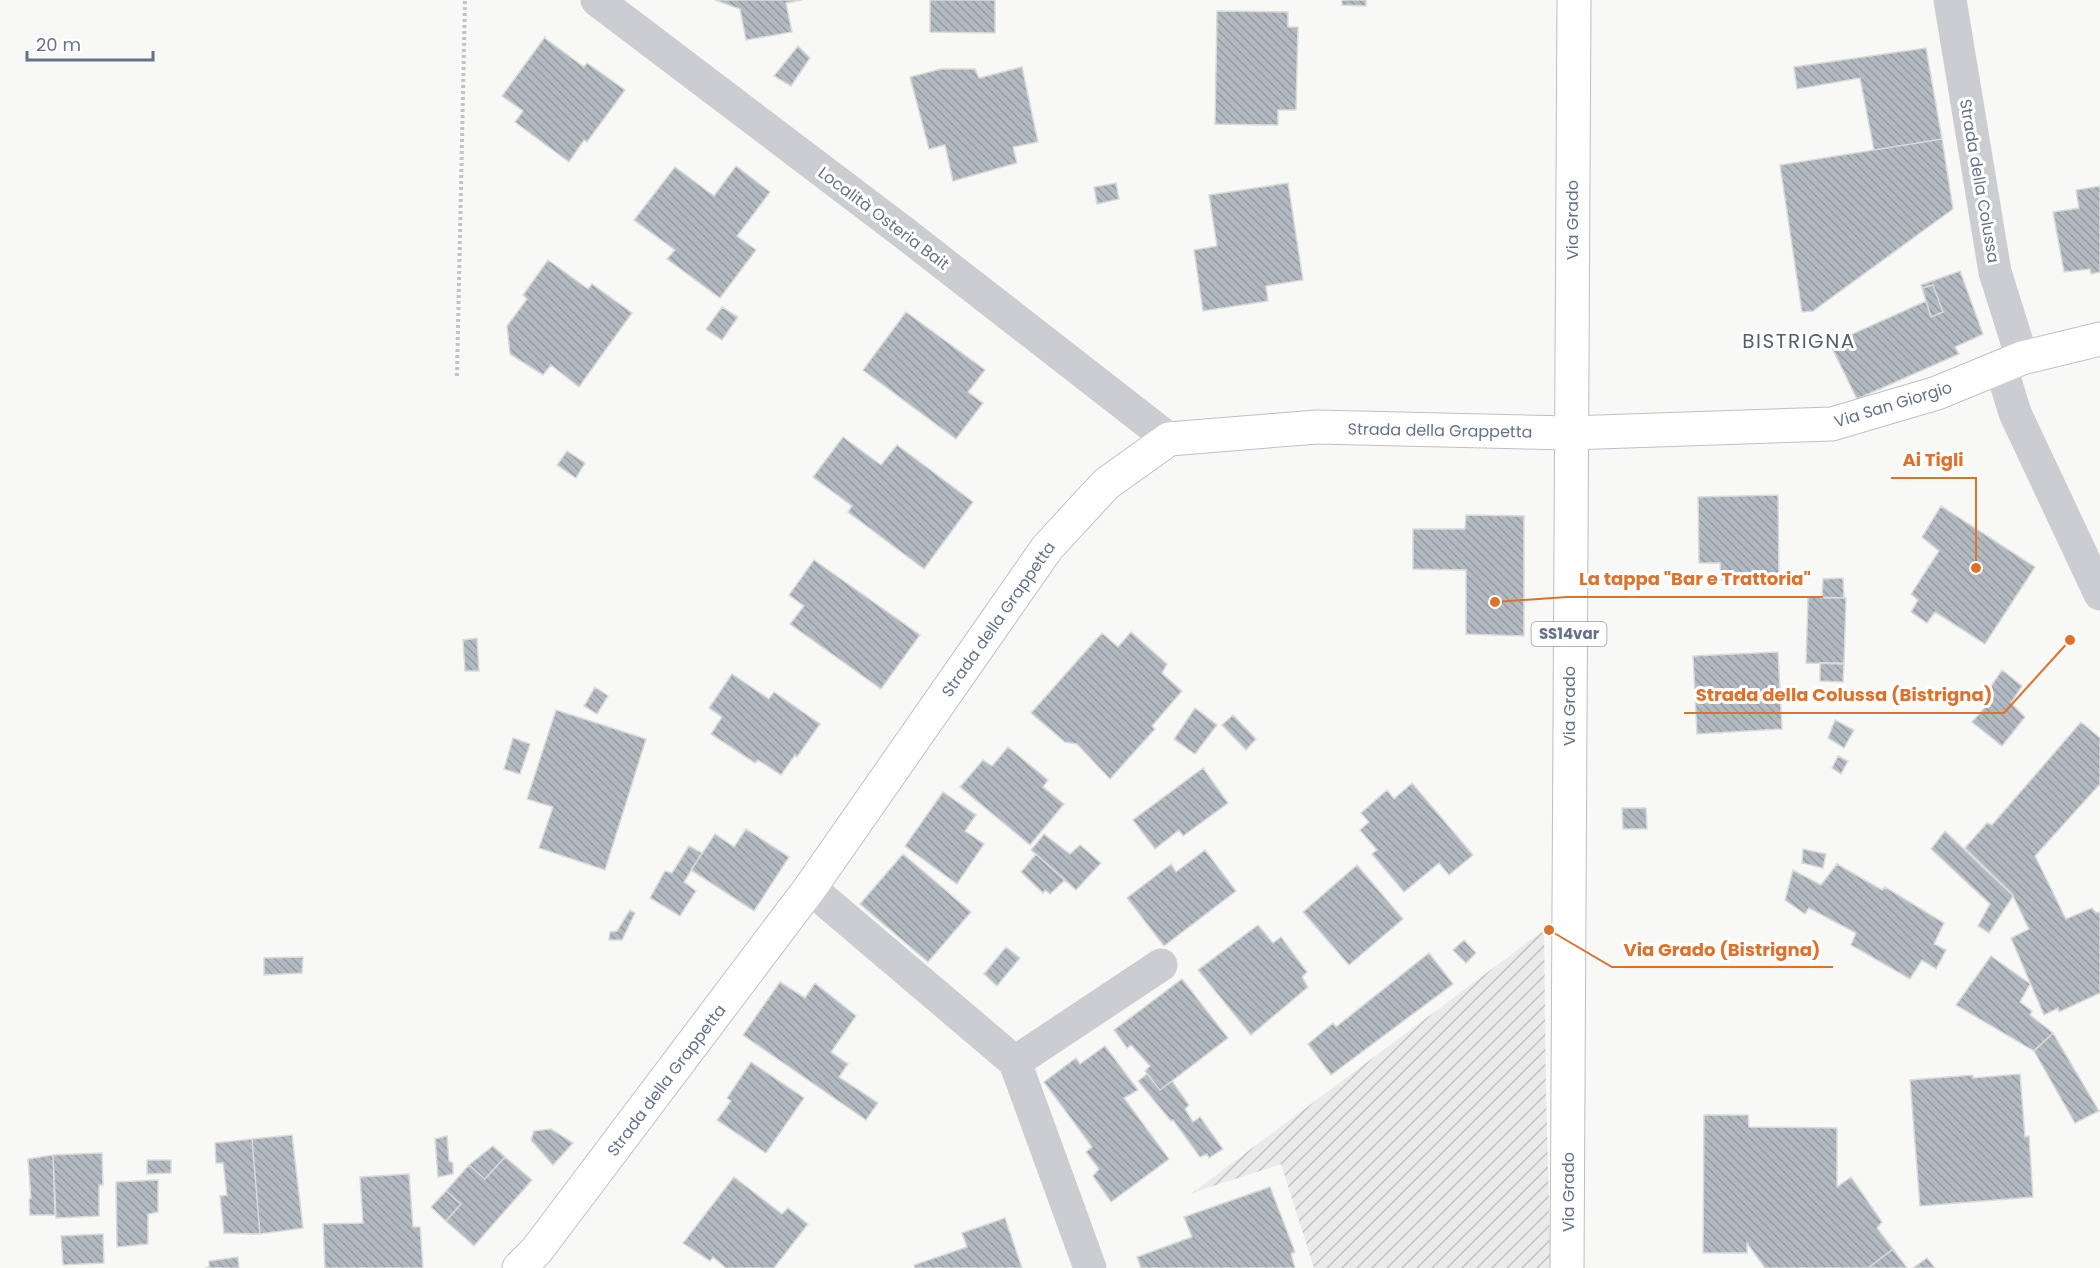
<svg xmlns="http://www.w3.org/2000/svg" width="2100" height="1268" font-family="Poppins,sans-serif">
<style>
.industrial{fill:url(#industrial-furrows)}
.building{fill:url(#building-back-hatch);stroke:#dadbd8;stroke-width:1.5}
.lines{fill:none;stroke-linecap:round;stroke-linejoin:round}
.secondary-casing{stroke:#bcc0c6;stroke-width:35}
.primary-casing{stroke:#bbbec3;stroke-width:35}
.path{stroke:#c1c3c6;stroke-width:4;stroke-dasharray:3 3;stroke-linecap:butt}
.street{stroke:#cbcdd1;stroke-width:33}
.secondary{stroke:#fff;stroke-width:33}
.primary{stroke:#fff;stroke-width:33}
.labels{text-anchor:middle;stroke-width:6;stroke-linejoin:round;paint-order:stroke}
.shield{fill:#fff;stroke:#939dad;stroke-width:1.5}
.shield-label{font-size:15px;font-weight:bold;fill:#65738a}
.street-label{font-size:16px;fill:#65738a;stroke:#fff}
.quarter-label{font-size:20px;letter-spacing:1.5px;fill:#535e6e;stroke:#fff}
.leader{fill:none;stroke:#df712b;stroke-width:2}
.callout-dot{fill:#df712b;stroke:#fff;stroke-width:2}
.callout-label{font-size:18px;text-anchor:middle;font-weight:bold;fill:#df712b;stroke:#fff;stroke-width:6;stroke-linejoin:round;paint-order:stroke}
</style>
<defs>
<pattern id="industrial-furrows" width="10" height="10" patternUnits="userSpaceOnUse" patternTransform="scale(1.5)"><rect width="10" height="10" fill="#e9eae9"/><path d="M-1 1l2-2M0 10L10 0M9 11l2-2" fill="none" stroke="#c0c2c3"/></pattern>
<pattern id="building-back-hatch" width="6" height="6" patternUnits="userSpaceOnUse" patternTransform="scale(1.5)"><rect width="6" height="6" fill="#b3b9c1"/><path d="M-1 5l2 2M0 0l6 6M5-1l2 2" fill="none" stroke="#959ba3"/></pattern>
</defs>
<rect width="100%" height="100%" fill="#f8f9f6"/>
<!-- industrial -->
<path class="industrial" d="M1544,930L1546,1097L1551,1268H1314L1281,1164L1192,1193Z"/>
<!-- building -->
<path class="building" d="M715,0H802L786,3L792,32L746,40L740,9Z
M930,0H995V33L930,32Z
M1342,0H1366V6L1342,5Z
M1217,11L1288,12V27H1298L1296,110H1278V125L1215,124Z
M545,37L546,39L584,67L587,63L625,90L587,142L584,140L569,162L515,122L523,111L502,96Z
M798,46L810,58L791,86L774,76Z
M1926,48L1942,139L1874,150L1860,78L1797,89L1794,67Z
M1022,67L1038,142L1013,147L1017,163L953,181L945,145L929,149L910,77L941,69H975L979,78Z
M1942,139L1953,209L1813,311L1802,312L1780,165Z
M736,166L770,192L737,236L756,250L720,298L667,259L675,250L634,220L675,167L714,196Z
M1116,183L1119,199L1097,204L1094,187Z
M1288,183L1303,280L1266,286L1268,301L1203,311L1194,250L1217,246L1209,195Z
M2100,186V272L2091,274L2090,269L2064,272L2053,212L2079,208L2076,190Z
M548,260L588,289L592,284L632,313L579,387L551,365L543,375L510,354L507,326L527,299L523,295Z
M1960,271L1983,334L1955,347L1959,354L1857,399L1830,344L1926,301L1931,317L1943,312L1933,285L1922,288L1921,285Z
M1933,285L1943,312L1931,317L1922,288Z
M722,307L738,317L722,340L706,329Z
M906,312L985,370L968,392L983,403L956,439L863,370Z
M843,437L881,465L897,445L973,502L924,569L848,512L852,506L813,477Z
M567,451L585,463L576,478L557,465Z
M1778,495L1779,579L1721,580L1720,563H1699L1698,497Z
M1941,506L2035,567L1985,644L1935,612L1927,623L1911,612L1918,600L1911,594L1939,551L1922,537Z
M1466,515L1524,516V636L1466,634V570L1413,569V529H1465Z
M814,560L920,635L881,689L790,624L804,606L789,595Z
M1843,578L1844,598H1822L1823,579Z
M1808,597L1846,598L1844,664L1806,663Z
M1131,632L1167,664L1162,673L1182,691L1152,726L1155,729L1110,779L1077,744L1065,742L1031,713L1102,633L1118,647Z
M477,638L479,671H465L463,640Z
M1778,652L1782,729L1697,734L1693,656Z
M1820,663H1844L1843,682L1820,681Z
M2002,670L2022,686L2011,703L2025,717L2002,746L1972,722L1986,706L1981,701Z
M732,674L769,699L774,692L820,724L797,757L795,755L781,775L758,760L755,763L711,734L722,717L709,708Z
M595,687L608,696L597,714L584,706Z
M1195,708L1217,725L1195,754L1174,739Z
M556,710L646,739L605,870L539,848L553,807L527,799Z
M1233,715L1256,739L1246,750L1222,725Z
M1835,720L1854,730L1844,748L1828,738Z
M2081,722L2100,738V784L2035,856L2066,919L2092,908L2096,913L2100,912V993L2059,1012L2058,1008L2044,1015L2011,938L2029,929L2012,894L1965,848L1987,823L1992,825Z
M513,738L530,744L520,774L504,769Z
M1008,747L1048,780L1043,787L1064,804L1030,845L960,787L983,760L992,766Z
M1838,756L1848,761L1841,774L1832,768Z
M1203,768L1228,803L1183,836L1179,830L1155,849L1133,820Z
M1412,783L1473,855L1449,875L1439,863L1404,892L1372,854L1377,850L1360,830L1369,822L1361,813L1387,790L1394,799Z
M943,792L976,815L965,831L984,844L957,884L905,846Z
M1622,808H1646L1647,829H1623Z
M746,829L789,857L754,911L691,870L715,834L734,847Z
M1945,831L2013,896L1989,933L1978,926L1990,904L1931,849Z
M1044,834L1070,854L1080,845L1101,863L1076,890L1031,850Z
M689,846L702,853L684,882L696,891L680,916L650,898L665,871L672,873Z
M1803,849L1826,854L1823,868L1802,863Z
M1205,850L1236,891L1164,946L1127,898L1171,864L1176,872Z
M903,854L971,912L928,962L860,904Z
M1036,854L1065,880L1050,894L1045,890L1043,893L1021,872Z
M1837,864L1882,890L1885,887L1944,923L1934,944L1946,950L1936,969L1922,960L1910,979L1851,945L1856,933L1809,908L1805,914L1785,900L1793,870L1821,885Z
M1357,865L1403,919L1349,965L1303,912Z
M630,910L635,913L622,940H609L610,932L617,931Z
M1258,925L1273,943L1281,937L1307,972L1302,977L1308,987L1251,1035L1198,970Z
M1464,940L1476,953L1466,963L1453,950Z
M1006,947L1020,958L997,986L984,974Z
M1429,953L1453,984L1331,1075L1308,1044L1333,1023L1336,1027Z
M1991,956L2030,984L2020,1002L2032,1011L2030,1015L2053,1033L2034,1051L1956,1005Z
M303,957L302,973L264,975V958Z
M1182,979L1228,1038L1160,1090L1145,1071L1150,1066L1131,1045L1127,1048L1114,1030Z
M780,982L805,998L815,983L856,1016L831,1052L848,1064L839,1077L878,1103L866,1120L743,1035Z
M2053,1033L2099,1111L2075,1123L2034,1051Z
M1105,1046L1138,1090L1124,1098L1169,1159L1111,1202L1093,1176L1099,1169L1086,1152L1092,1147L1044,1082L1076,1058L1080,1064Z
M751,1062L804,1098L766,1153L717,1120L731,1101L727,1098Z
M1147,1074L1160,1090L1172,1081L1189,1105L1185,1109L1193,1122L1200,1117L1223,1149L1209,1158L1207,1154L1200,1157L1173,1120L1171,1121L1138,1081Z
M2020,1074L2025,1137L2029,1136L2033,1197L1920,1206L1910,1080L1973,1075V1078Z
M1704,1115H1748L1749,1127L1837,1128V1187L1851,1177L1882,1222L1877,1228L1893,1249L1868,1268H1765L1747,1243V1253H1703Z
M551,1129L573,1143L553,1165L531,1140L534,1131Z
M292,1135L303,1228L260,1234L252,1139Z
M447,1136L449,1161L453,1163V1174L438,1177L435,1139Z
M252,1139L260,1234L224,1233L220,1196L227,1195L223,1163H216L215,1143Z
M493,1146L505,1157L485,1179L469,1165Z
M102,1153L103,1185H99V1216L56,1218L53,1155Z
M53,1155L55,1215H30L29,1200L31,1198L28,1159Z
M505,1157L532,1180L474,1246L446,1221L461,1204L446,1191L469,1165L485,1179Z
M147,1160H171V1173L147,1174Z
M409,1174L413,1227H420L423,1268H325L323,1224L363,1223L360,1177Z
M734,1177L782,1214L788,1208L808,1224L774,1268H726L713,1257L710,1261L683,1243Z
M158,1180V1212L148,1214V1244L117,1247L116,1182Z
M1270,1187L1295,1252L1291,1254L1295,1268H1141L1137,1257L1192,1237L1184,1217Z
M446,1191L461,1204L446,1221L431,1207Z
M1005,1218L1022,1268H915L914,1265L967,1247L962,1233Z
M103,1234L104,1263L63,1265L61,1236Z
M1893,1249L1907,1268H1868Z
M238,1257L239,1268H205L209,1267V1261Z
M1927,1258L1935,1268H1913Z"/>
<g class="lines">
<defs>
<path id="secondary" d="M519,1268L537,1250L810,888L1047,548L1106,484L1169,439L1317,427L1570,433L1832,424L1937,393L2022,358L2100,339"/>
<path id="primary" d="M1567,1268L1574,0"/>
</defs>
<!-- secondary casing -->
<use href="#secondary" class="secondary-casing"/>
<!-- primary casing -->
<use href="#primary" class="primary-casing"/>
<!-- path -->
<path class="path" d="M457,376L465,0"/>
<!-- street -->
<path class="street" d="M597,0L903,232L1169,439
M1950,0L1995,272L2022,358
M2001,367L2015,413L2100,594
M810,888L1015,1062L1090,1268
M1015,1062L1161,965"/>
<!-- secondary -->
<use href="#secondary" class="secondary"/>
<!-- primary -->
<use href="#primary" class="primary"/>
</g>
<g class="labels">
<!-- shield labels -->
<rect class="shield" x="1531.5" y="622" width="75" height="24" rx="4.5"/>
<g class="shield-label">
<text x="1569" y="639">SS14var</text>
</g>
<!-- street labels -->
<g class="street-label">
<text transform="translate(1980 181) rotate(80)" y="6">Strada della Colussa</text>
<text transform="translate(884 218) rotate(37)" y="6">Località Osteria Bait</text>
<text transform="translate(1572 220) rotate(-90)" y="6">Via Grado</text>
<text transform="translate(1893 404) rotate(-17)" y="6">Via San Giorgio</text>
<text transform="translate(1440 430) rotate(1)" y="6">Strada della Grappetta</text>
<text transform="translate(998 619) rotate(-55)" y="6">Strada della Grappetta</text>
<text transform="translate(1569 706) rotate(-90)" y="6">Via Grado</text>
<text transform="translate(666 1080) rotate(-53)" y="6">Strada della Grappetta</text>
<text transform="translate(1568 1192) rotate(-90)" y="6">Via Grado</text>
</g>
<!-- quarter labels -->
<g class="quarter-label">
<text x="1799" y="348">BISTRIGNA</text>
</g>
</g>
<!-- callouts -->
<path class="leader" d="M1976 568L1976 478H1891M1495 602L1567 597H1823M2070 640L2004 713H1684M1549 930L1612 967H1833"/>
<g class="callout-dot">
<circle cx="1976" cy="568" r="6"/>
<circle cx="1495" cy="602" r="6"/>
<circle cx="2070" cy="640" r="6"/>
<circle cx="1549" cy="930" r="6"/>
</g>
<g class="callout-label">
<text x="1933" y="466">Ai Tigli</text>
<text x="1695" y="585">La tappa "Bar e Trattoria"</text>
<text x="1844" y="701">Strada della Colussa (Bistrigna)</text>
<text x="1722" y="956">Via Grado (Bistrigna)</text>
</g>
<!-- scale -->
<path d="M27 51v9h126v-9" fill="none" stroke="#65738a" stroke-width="3"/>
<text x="36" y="51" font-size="18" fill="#65738a" stroke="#ffffff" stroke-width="4.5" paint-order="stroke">20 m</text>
</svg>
